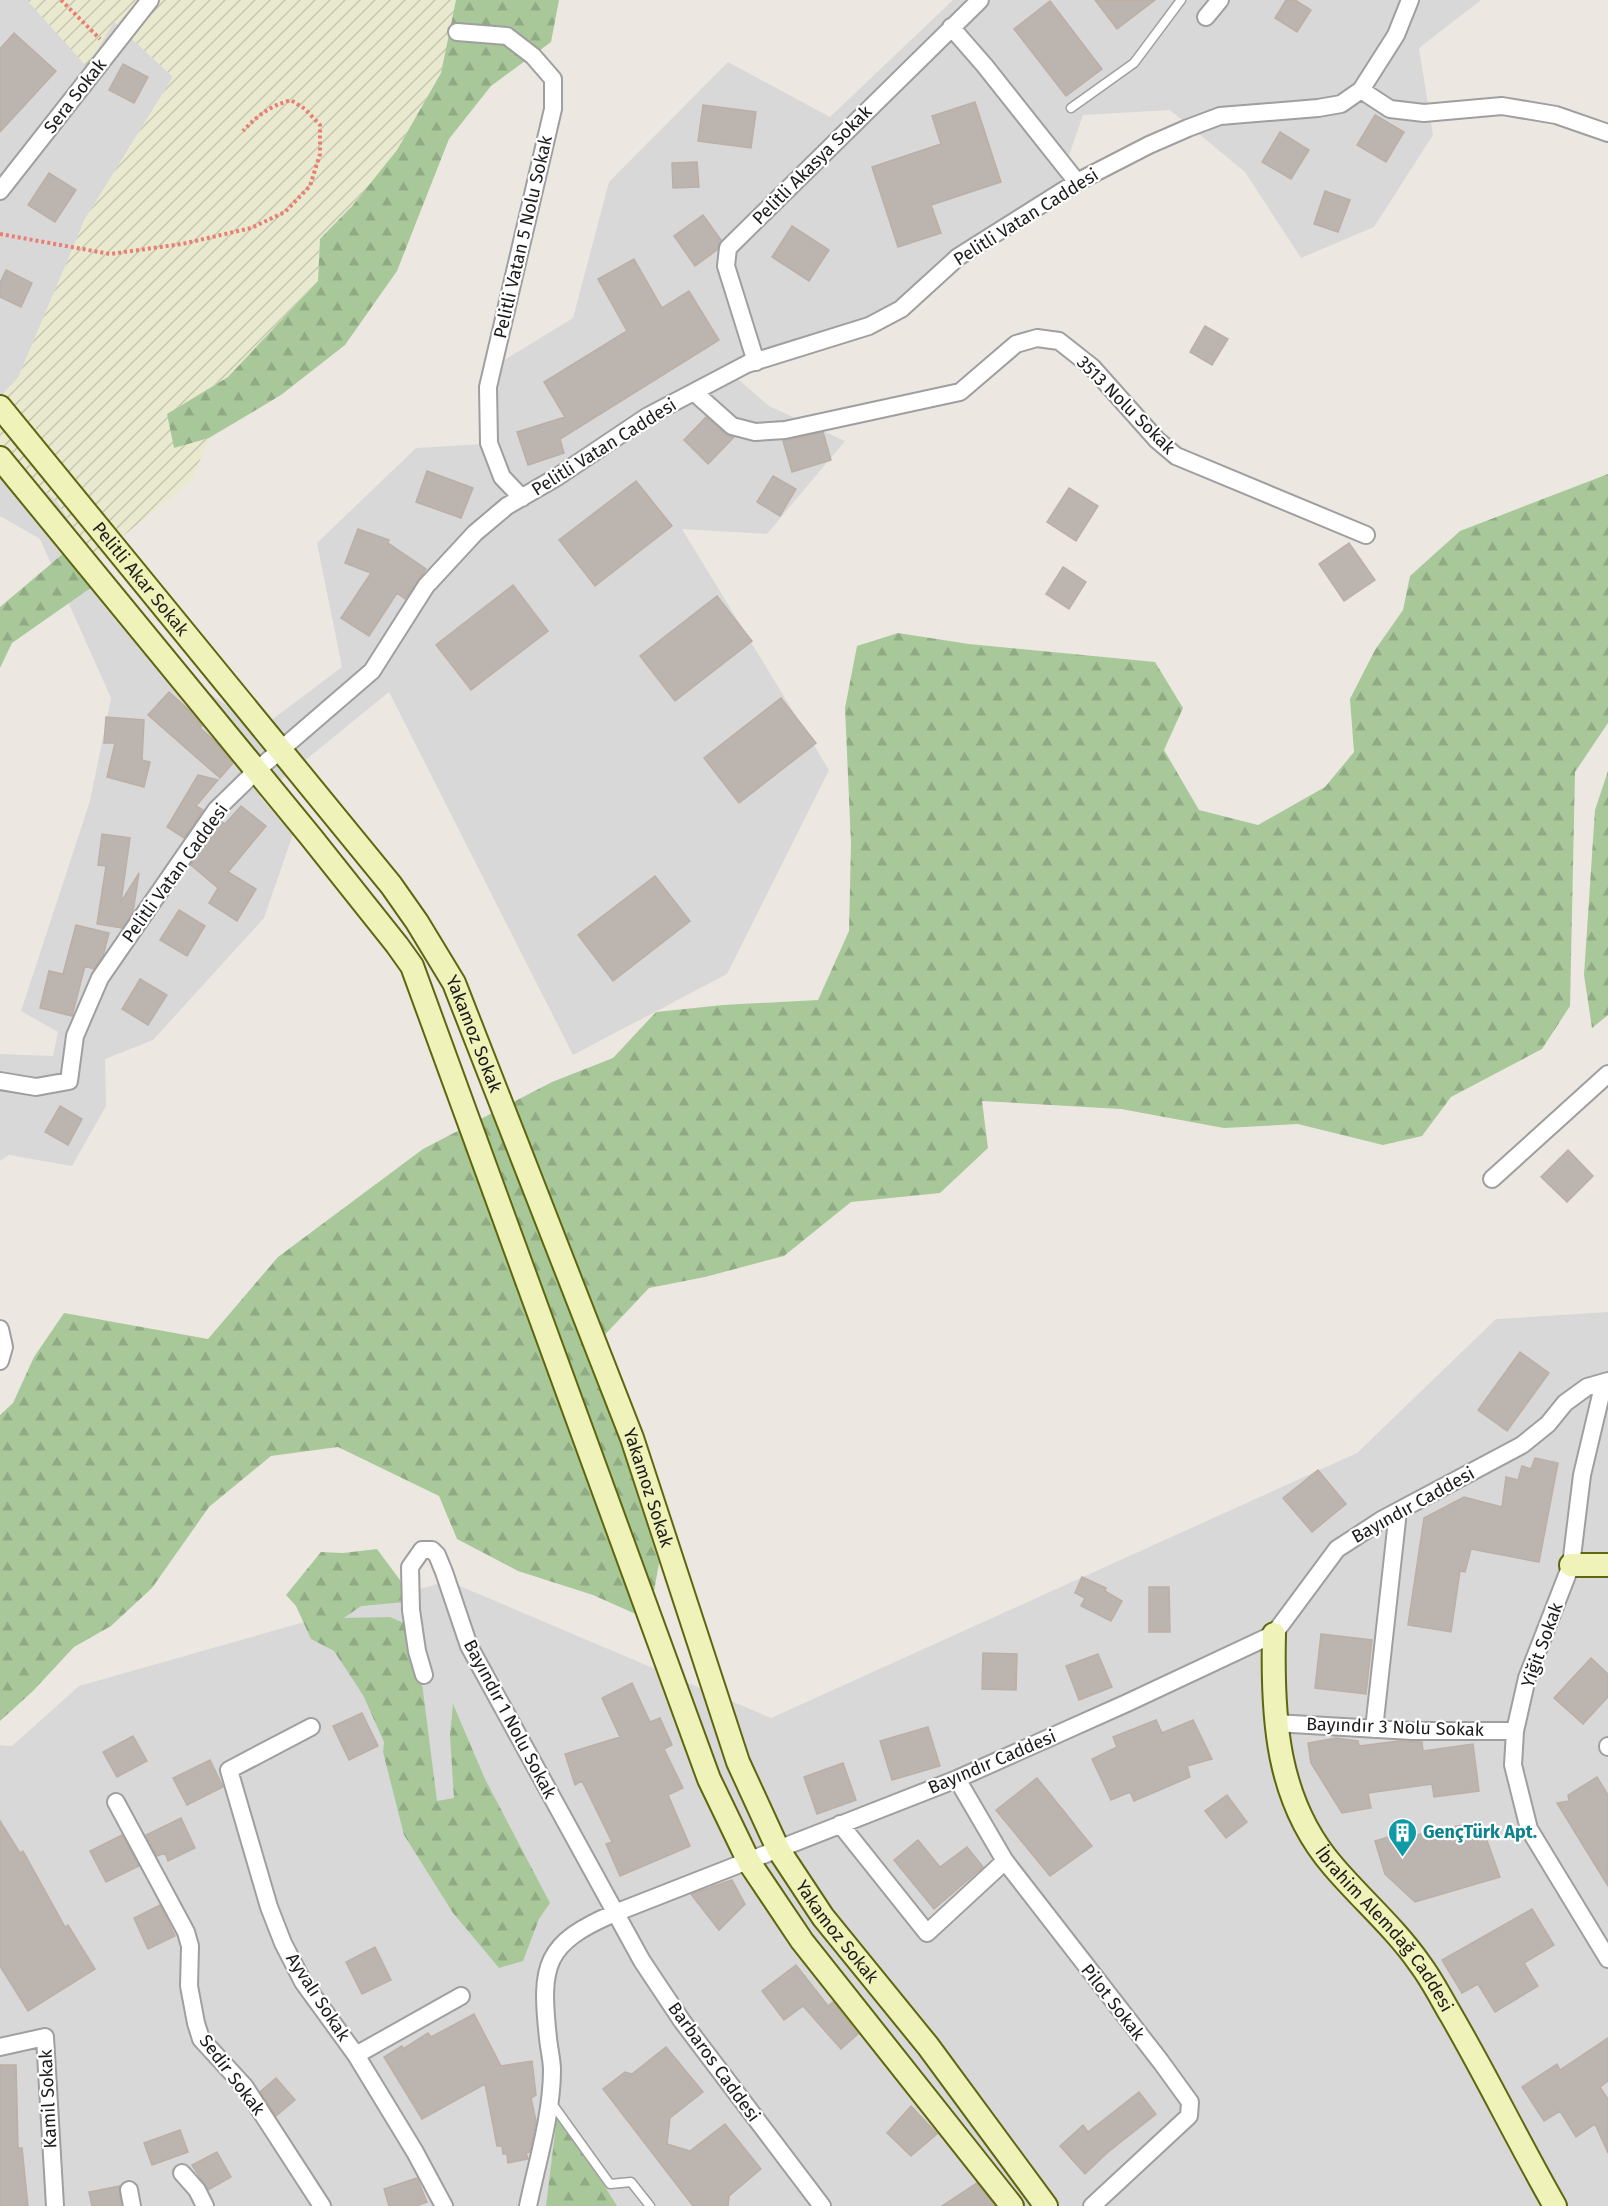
<svg xmlns="http://www.w3.org/2000/svg" width="1608" height="2206" font-family="'Fira Sans',sans-serif">
<style>
.residential{fill:#d9d8d8}
.farmland{fill:url(#farmland-furrows)}
.forest{fill:url(#forest-firs)}
.building{fill:#bcb4af;stroke:#bcafa5;stroke-width:1.5}
.lines{fill:none;stroke-linecap:round;stroke-linejoin:round}
.lane-casing{stroke:#9f9f9f;stroke-width:11}
.street-casing{stroke:#9f9f9f;stroke-width:20}
.secondary-casing{stroke:#5e660e;stroke-width:26}
.path{stroke:#ec7d72;stroke-width:4;stroke-dasharray:3 3;stroke-linecap:butt}
.lane{stroke:#fff;stroke-width:8}
.street{stroke:#fff;stroke-width:16}
.secondary{stroke:#f0f3b9;stroke-width:22}
.labels{text-anchor:middle;stroke-width:4.5;stroke-linejoin:round;paint-order:stroke}
.street-label{font-size:18px;fill:#1b1b1b;stroke:#fff}
.culture-label{font-size:18px;font-weight:bold;fill:#0d838f;stroke:#fff;text-anchor:start}
</style>
<defs>
<pattern id="farmland-furrows" width="10" height="10" patternUnits="userSpaceOnUse" patternTransform="scale(1.5)"><rect width="10" height="10" fill="#e8e9ce"/><path d="M-1 1l2-2M0 10L10 0M9 11l2-2" fill="none" stroke="#c6c7b0"/></pattern>
<pattern id="forest-firs" width="22" height="20" patternUnits="userSpaceOnUse" patternTransform="scale(1.5)"><rect width="22" height="20" fill="#a8c89a"/><path d="M5 1l3.5 6h-7zM16 11l3.5 6h-7z" fill="#90ab84"/></pattern>
</defs>
<rect width="100%" height="100%" fill="#ece8e1"/>
<!-- residential -->
<path class="residential" d="M0,0H27L87,66L113,21L173,77L85,219L18,378L0,397Z
M953,0H1481L1419,48L1433,135L1374,227L1301,258L1245,172L1170,110L1083,115L1058,187L834,343L731,373L769,406L845,441L767,534L682,529L829,770L727,974L573,1055L389,692L260,797L293,834L264,918L153,1040L105,1059L106,1106L72,1166L9,1155L0,1161V1054L53,1056L58,1032L21,1011L90,801L111,698L40,539L0,516V455L56,500L155,657L261,728L342,667L317,543L416,448L485,444L491,368L573,318L609,182L728,62L830,117Z
M1608,1312V2206H0V1745L12,1746L79,1686L448,1581L771,1718L1357,1453L1496,1319Z"/>
<!-- farmland -->
<path class="farmland" d="M27,0H456L441,73L397,150L353,205L320,239L318,281L228,377L167,414L174,448L209,438L191,482L94,559L56,500L0,455V397L18,378L85,219L173,77L114,22L87,67Z"/>
<!-- forest -->
<path class="forest" d="M456,0H559L551,42L491,86L449,139L397,271L345,345L281,395L209,438L174,448L167,414L228,377L318,281L320,239L353,205L397,150L441,73Z
M1608,474V723L1575,772L1570,1006L1542,1049L1451,1097L1422,1136L1383,1145L1298,1124L1224,1128L1121,1109L982,1101L988,1148L940,1193L851,1202L784,1256L705,1277L649,1288L599,1341L626,1460L659,1563L649,1620L593,1595L518,1571L457,1539L439,1496L338,1447L271,1456L209,1507L152,1588L111,1626L74,1647L33,1691L0,1721V1415L13,1403L34,1357L64,1313L208,1339L278,1257L423,1149L552,1082L613,1058L656,1012L723,1005L818,1000L849,931L851,843L845,708L857,646L898,633L969,644L1155,662L1183,708L1164,750L1199,810L1258,825L1325,787L1354,752L1350,699L1375,650L1403,610L1410,576L1460,531Z
M65,552L92,587L12,643L0,668V607Z
M1608,771V1015L1592,1028L1584,975L1595,810Z
M377,1549L400,1580L406,1602L361,1606L344,1618L390,1617L415,1628L437,1801L454,1798L450,1736L453,1704L485,1779L550,1903L539,1919L523,1961L499,1968L453,1913L404,1835L383,1752L384,1742L363,1695L334,1651L311,1639L296,1606L286,1595L321,1552L343,1553Z
M564,2114L575,2139L617,2206H546L557,2117Z"/>
<!-- building -->
<path class="building" d="M1095,0H1155L1117,29Z
M1286,0H1295L1311,10L1297,32L1275,18Z
M1050,1L1102,69L1066,96L1014,29Z
M14,33L56,71L0,132V49Z
M123,64L148,77L134,103L109,90Z
M975,102L1001,182L931,205L941,233L898,247L872,167L941,144L932,116Z
M703,105L756,112L751,148L698,141Z
M1375,115L1404,132L1386,162L1357,145Z
M1280,132L1309,150L1291,179L1262,162Z
M697,162L699,187L673,188L672,163Z
M49,173L76,190L55,222L28,205Z
M1325,191L1350,200L1338,232L1314,224Z
M703,215L721,240L717,250L695,266L674,236Z
M792,226L829,250L809,281L772,257Z
M634,259L662,308L689,291L719,340L560,439L564,453L528,465L517,432L565,417L544,382L627,331L598,279Z
M6,270L32,283L21,307L0,297V283Z
M1205,326L1228,339L1212,365L1190,352Z
M706,417L725,434L734,437L708,464L684,440Z
M823,432L831,460L792,472L783,441Z
M427,471L473,488L461,518L416,502Z
M773,476L796,489L780,516L757,502Z
M636,481L672,526L595,586L559,540Z
M1069,488L1098,506L1076,541L1047,522Z
M358,529L389,540L388,543L426,569L405,599L397,593L369,636L341,618L371,573L345,563Z
M1349,543L1375,580L1344,601L1319,564Z
M1063,567L1086,582L1069,609L1046,594Z
M513,585L548,631L471,690L436,645Z
M717,596L752,641L675,701L640,656Z
M169,692L189,710L202,726L200,728L215,741L233,763L220,778L148,715Z
M781,698L816,743L739,803L704,758Z
M106,717L144,720L142,760L150,762L144,787L107,777L115,743H104Z
M198,775L218,780L196,806L203,810L184,838L167,827Z
M241,806L266,826L228,872L256,889L237,921L209,903L218,888L191,865L221,821L225,824Z
M102,834L130,838L121,902L139,873L133,912L122,928L97,924L106,866L98,865Z
M655,876L690,921L613,981L578,935Z
M179,910L205,926L187,956L160,940Z
M76,925L109,933L103,956L94,969L85,966L72,1016L40,1008L49,971L63,974Z
M140,979L167,995L148,1025L122,1009Z
M60,1106L82,1119L68,1145L45,1132Z
M1568,1150L1593,1176L1567,1202L1541,1177Z
M1520,1352L1549,1373L1507,1431L1478,1410Z
M1535,1458L1558,1463L1539,1562L1471,1549L1465,1572L1460,1571L1451,1632L1408,1625L1424,1518L1464,1497L1502,1507L1506,1477L1518,1480L1522,1466L1531,1469Z
M1318,1470L1346,1504L1312,1532L1283,1498Z
M1082,1577L1106,1588L1105,1591L1122,1601L1111,1621L1081,1606L1085,1598L1075,1593Z
M1149,1587H1169L1170,1632H1149Z
M1321,1634L1372,1640L1366,1694L1315,1688Z
M983,1653L1017,1654L1016,1690L982,1689Z
M1098,1654L1112,1687L1079,1700L1066,1666Z
M1591,1658L1608,1674V1697L1583,1724L1554,1698Z
M632,1683L650,1722L660,1718L672,1745L664,1749L683,1788L668,1795L690,1846L620,1876L606,1844L612,1842L582,1781L575,1785L565,1754L620,1737L602,1698Z
M362,1713L378,1746L349,1760L333,1726Z
M1156,1720L1162,1733L1193,1720L1212,1759L1187,1766L1190,1777L1134,1801L1130,1792L1111,1800L1092,1759L1117,1747L1113,1737Z
M928,1727L940,1766L892,1780L880,1741Z
M133,1736L147,1761L117,1777L103,1752Z
M1336,1738L1358,1741L1359,1746L1399,1741L1422,1742L1423,1751L1473,1744L1479,1791L1434,1797L1432,1784L1368,1793L1371,1808L1342,1813L1311,1763L1308,1743Z
M210,1760L223,1787L187,1805L173,1778Z
M843,1763L856,1800L817,1814L804,1777Z
M1597,1777L1608,1795V1886L1557,1803L1569,1801L1568,1795Z
M1037,1778L1092,1846L1050,1876L996,1810Z
M1227,1795L1247,1822L1226,1838L1205,1811Z
M181,1818L195,1848L168,1861L165,1853L157,1856L146,1835Z
M0,1821L20,1853L23,1851L65,1927L68,1925L95,1969L28,2011L0,1966Z
M1480,1821L1500,1877L1415,1902L1385,1874L1375,1841L1415,1829L1416,1835Z
M122,1835L139,1866L106,1882L90,1851Z
M918,1840L940,1867L967,1847L983,1867L934,1909L894,1860Z
M732,1880L745,1904L719,1930L691,1894Z
M160,1905L175,1936L148,1949L134,1918Z
M1532,1909L1554,1945L1524,1963L1538,1986L1495,2012L1478,1984L1462,1993L1442,1960Z
M375,1947L391,1980L362,1994L346,1962Z
M796,1965L828,2006L833,2002L858,2034L841,2049L803,2006L784,2020L762,1991Z
M474,2014L501,2066L532,2061L536,2095L531,2098L536,2121L530,2152L526,2153L528,2159L508,2163L507,2154H503L502,2146H497L485,2084L422,2119L384,2057L402,2046L403,2049L428,2033L431,2037Z
M1608,2038V2081L1600,2087L1608,2099V2153L1595,2124L1576,2137L1560,2111L1544,2121L1522,2087L1557,2064L1560,2070Z
M666,2047L703,2092L670,2118L667,2144L690,2151L725,2124L761,2169L729,2196L728,2206H693L603,2089L625,2072L632,2074Z
M0,2065H16L18,2148H22L28,2206H0Z
M276,2078L295,2100L276,2116L260,2092Z
M1139,2092L1156,2114L1107,2153L1085,2174L1060,2146L1083,2125L1088,2132Z
M911,2106L937,2134L911,2156L887,2133Z
M180,2130L188,2152L152,2165L144,2143Z
M217,2152L231,2177L208,2190L192,2165Z
M417,2178L427,2202L416,2206H389L384,2189Z
M977,2183L995,2206H942Z
M120,2186L121,2206H92L89,2192Z"/>
<g class="lines">
<defs>
<path id="lane" d="M1071,108L1134,63L1181,0
M551,2102L610,2184L631,2182L650,2206"/>
<path id="street" d="M1206,17L1220,0
M951,27L985,66L1077,182
M457,32L507,36L533,56L553,79V109L488,387L489,443L502,477L522,498
M1361,90L1390,109L1424,113L1502,106L1556,115L1608,133
M0,191L150,0
M756,362L726,266L728,248L980,0
M695,393L732,426L755,432L785,430L960,392L1016,344L1037,338L1059,341L1092,367L1157,440L1176,456L1366,535
M0,1081L36,1087L69,1081L75,1036L100,978L216,810L256,771L372,671L426,586L475,533L507,506L557,477L648,416L747,364L869,326L901,309L958,257L1077,182L1149,145L1188,128L1220,116L1318,108L1341,104L1361,90L1396,35L1410,0
M1492,1179L1608,1074
M0,1329L4,1347L0,1361
M1604,1382L1582,1475L1571,1565L1527,1678L1515,1731L1513,1765L1529,1829L1608,1959
M424,1675L417,1651L411,1610L410,1567L422,1550H432L437,1555L444,1572L469,1646L642,1961L682,2021L822,2206
M1275,1723L1412,1731H1515
M311,1727L229,1770L269,1907L283,1943L303,1982L356,2055L415,2152L444,2206
M1374,1729L1398,1511
M1608,1746V1747
M957,1779L1005,1861L1161,2062L1190,2102L1189,2116L1092,2206
M116,1802L186,1932L190,1946L189,1986L196,2023L201,2039L245,2087L322,2206
M840,1824L927,1933L1005,1861
M0,2047L45,2037L55,2206
M356,2055L461,1996
M182,2173L197,2190L205,2206
M129,2190L132,2206
M528,2206C537,2163 552,2114 552,2070C552,2060 549,2049 548,2038C540,1965 544,1943 615,1913L957,1779L1127,1703L1274,1634L1337,1549L1383,1519L1522,1445L1548,1424L1565,1403L1587,1387L1608,1381"/>
<g id="secondary">
<path id="s1" d="M0,407L391,885L417,922L454,983L632,1438L738,1762L778,1849L823,1917L928,2046L1046,2206"/>
<path d="M0,458L311,837L397,945L412,966L709,1779L749,1862L802,1941L1012,2206"/>
<path d="M1571,1565H1608"/>
<path id="s2" d="M1274,1634C1272,1717 1276,1800 1333,1866C1361,1899 1395,1928 1420,1964C1432,1980 1441,1998 1451,2015C1487,2077 1519,2143 1555,2206"/>
</g>
</defs>
<!-- lane casing -->
<use href="#lane" class="lane-casing"/>
<!-- street casing -->
<use href="#street" class="street-casing"/>
<!-- secondary casing -->
<use href="#secondary" class="secondary-casing"/>
<!-- path -->
<path class="path" d="M61,0L100,39
M0,234L110,254L182,244L251,228L285,212L310,186L320,154V125L305,109L291,100C270,106 258,115 243,131"/>
<!-- lane -->
<use href="#lane" class="lane"/>
<!-- street -->
<use href="#street" class="street"/>
<!-- secondary -->
<use href="#secondary" class="secondary"/>
</g>
<!-- icons -->
<defs>
<symbol id="building-pin" viewBox="-11 -11 22 30"><path d="M0 17L-7.5 6A9.5 9.5 0 1 1 7.5 6Z" fill="#0f9aa8" stroke="#fff"/><path d="M-4-6H4V6H1V3H-1V6H-4ZM-2.5-4.3h1.7v1.8h-1.7ZM.8-4.3h1.7v1.8H.8ZM-2.5-1h1.7V.8h-1.7ZM.8-1h1.7V.8H.8Z" fill="#fff"/></symbol>
</defs>
<g fill-rule="evenodd">
<use href="#building-pin" x="1386" y="1816" width="33" height="45"/>
</g>
<g class="labels">
<!-- street labels -->
<g class="street-label">
<text transform="translate(75 96) rotate(-52)" y="6">Sera Sokak</text>
<text transform="translate(812 165) rotate(-45)" y="6">Pelitli Akasya Sokak</text>
<text transform="translate(1026 217) rotate(-32)" y="6">Pelitli Vatan Caddesi</text>
<text transform="translate(523 237) rotate(-77)" y="6">Pelitli Vatan 5 Nolu Sokak</text>
<text transform="translate(1126 405) rotate(45)" y="6">3513 Nolu Sokak</text>
<text transform="translate(604 447) rotate(-32)" y="6">Pelitli Vatan Caddesi</text>
<text dy="6" stroke="none"><textPath href="#s1" startOffset="222">Pelitli Akar Sokak</textPath></text>
<text transform="translate(175 873) rotate(-54)" y="6">Pelitli Vatan Caddesi</text>
<text dy="6" stroke="none"><textPath href="#s1" startOffset="789">Yakamoz Sokak</textPath></text>
<text dy="6" stroke="none"><textPath href="#s1" startOffset="1275">Yakamoz Sokak</textPath></text>
<text transform="translate(1413 1505) rotate(-29)" y="6">Bayındır Caddesi</text>
<text transform="translate(1542 1645) rotate(-70)" y="6">Yiğit Sokak</text>
<text transform="translate(510 1719) rotate(62)" y="6">Bayındır 1 Nolu Sokak</text>
<text transform="translate(1395 1727) rotate(2)" y="6">Bayındır 3 Nolu Sokak</text>
<text transform="translate(992 1762) rotate(-23)" y="6">Bayındır Caddesi</text>
<text dy="6" stroke="none"><textPath href="#s2" startOffset="327">İbrahim Alemdağ Caddesi</textPath></text>
<text dy="6" stroke="none"><textPath href="#s1" startOffset="1761">Yakamoz Sokak</textPath></text>
<text transform="translate(318 1997) rotate(57)" y="6">Ayvalı Sokak</text>
<text transform="translate(1113 2002) rotate(52)" y="6">Pilot Sokak</text>
<text transform="translate(714 2062) rotate(54)" y="6">Barbaros Caddesi</text>
<text transform="translate(232 2075) rotate(53)" y="6">Sedir Sokak</text>
<text transform="translate(48 2099) rotate(-93)" y="6">Kamil Sokak</text>
</g>
<!-- culture labels -->
<g class="culture-label">
<text x="1423" y="1838">GençTürk Apt.</text>
</g>
</g>
</svg>
